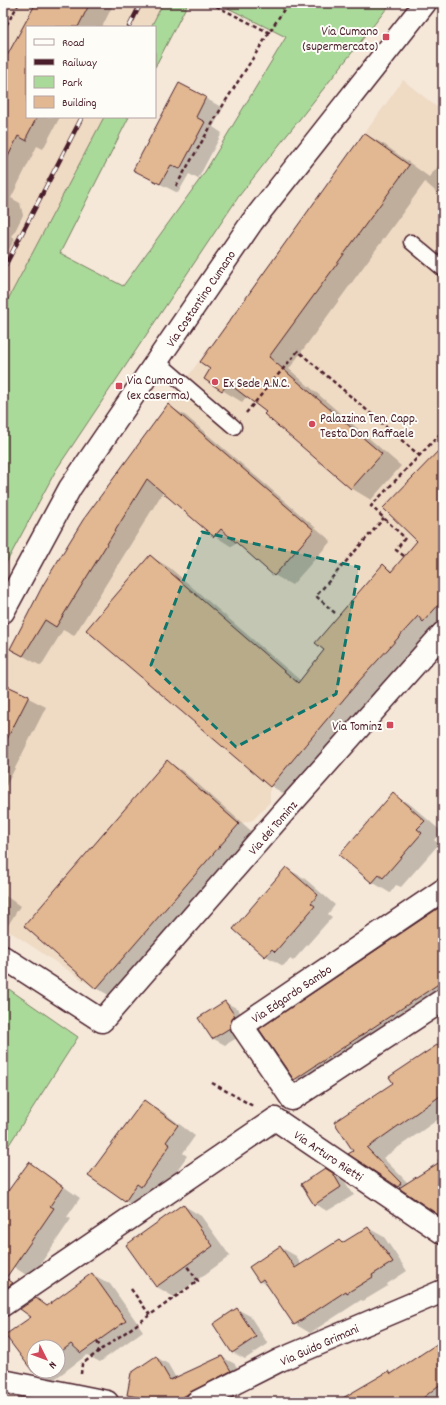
<svg xmlns="http://www.w3.org/2000/svg" width="446" height="1405" font-family="Dekko,sans-serif">
<style>
.built{fill:#efdac4}
.green{fill:#aada9a;stroke:#7a7c62}
.shadow{fill:#0003}
.building{fill:#e2b892;stroke:#4a1f2b}
.lines{fill:none;stroke-linecap:round;stroke-linejoin:round}
.service-casing{stroke:#4a1f2b;stroke-width:17}
.minor-casing{stroke:#4a1f2b;stroke-width:25}
.path{stroke:#4a1f2b;stroke-width:2.5;stroke-dasharray:4 3;stroke-linecap:butt}
.service{stroke:#fdfcf7;stroke-width:14}
.minor{stroke:#fdfcf7;stroke-width:22}
.rail-casing{stroke:#4a1f2b;stroke-width:4.5}
.rail{stroke:#fdfcf7;stroke-width:3;stroke-dasharray:9;stroke-linecap:butt}
.marked{fill:#0f766e;fill-opacity:0.2;stroke:#0f766e;stroke-width:3;stroke-dasharray:8 5;stroke-linejoin:round}
.poi-dot{fill:#d1495b;stroke:#fdfcf7;stroke-width:1.5}
.labels{text-anchor:middle;stroke-width:4;stroke-linejoin:round;paint-order:stroke}
.poi-label{font-size:13px;fill:#4a1f2b;stroke:#fdfcf7;text-anchor:start}
.street-label{font-size:13px;fill:#4a1f2b;stroke:#fdfcf7}
</style>
<rect width="100%" height="100%" fill="#f5e8d9"/>
<filter id="ink" filterUnits="userSpaceOnUse"><feTurbulence type="fractalNoise" baseFrequency=".025" numOctaves="2"/><feDisplacementMap in="SourceGraphic" scale="8" xChannelSelector="R" yChannelSelector="G"/><feConvolveMatrix kernelMatrix="1 2 1 2 8 2 1 2 1" color-interpolation-filters="sRGB"/></filter>
<g filter="url(#ink)">
<!-- built -->
<path class="built" d="M7,3H163L151,27H27V117H104L3,309V10Z
M403,80L443,112V600L423,622L418,617L359,681L270,787V802L253,820L239,824L96,989L3,927V660L43,585L83,520L232,316L234,318L252,295L249,292L314,202L318,204L331,180Z"/>
<!-- green -->
<path class="green" d="M163,3H188L155,67V27H151Z
M218,3H391L239,196L56,470L3,569V309L104,117H129L60,253L123,286L203,175L286,37Z
M3,985L78,1037L3,1154Z"/>
<!-- shadow -->
<path class="shadow" d="M37,3H114L102,27H27V117H60L43,149L37,146L11,198L20,203L23,215L12,237L15,239L3,260V66Z
M205,98L223,108L213,127L222,133L198,179L189,174L178,193L152,180Z
M365,134L385,145L429,177L443,161V198L425,182L289,369L401,466L371,500L351,488L268,412L247,396L242,402L222,390Z
M169,406L186,416L331,541L292,585L274,575L236,542L232,547L215,536L163,492L74,636L63,630L41,666L11,649Z
M443,448V632L290,797L271,786L150,556L170,568L301,681L325,650L383,565L393,571L419,541Z
M3,685L46,707L3,792Z
M167,761L184,772L256,835L114,998L96,988Z
M393,795L411,805L442,832L434,840L439,844L401,887L396,885L390,893L372,882Z
M286,868L304,878L335,905L328,914L332,917L293,961L290,959L283,966L266,956L234,928Z
M3,894L20,906L7,927L3,924Z
M443,905V1007L316,1091L295,1079Z
M225,1002L238,1009L247,1024L242,1035L225,1045L212,1038Z
M443,1042V1116L383,1158L408,1183L439,1164L437,1160L443,1156V1217L398,1186L354,1151L395,1083Z
M144,1101L162,1111L195,1136L183,1153L187,1156L159,1196L143,1211L125,1201Z
M29,1164L46,1174L80,1198L67,1217L71,1219L31,1278L3,1260V1200Z
M325,1169L345,1182L354,1195L327,1211L315,1204Z
M183,1205L201,1216L230,1256L174,1297L157,1287L128,1245Z
M368,1228L384,1237L407,1271L387,1284L388,1286L363,1301L361,1300L310,1333L295,1324L270,1287L259,1281L280,1247L296,1256L301,1265L339,1241L344,1244Z
M92,1274L110,1284L143,1331L100,1362L87,1355L52,1381L34,1371H58V1347H34V1371L6,1336L33,1317L36,1299L48,1306Z
M3,1276L19,1287L3,1295Z
M237,1309L250,1316L268,1344L245,1359L232,1352Z
M443,1341V1402H353L389,1372L392,1374Z
M156,1357L168,1364L176,1378L222,1357L235,1364L243,1378L198,1402L141,1401L128,1394Z"/>
<!-- building -->
<path class="building" d="M36,3H90L78,27H27V117H37L27,136V141L18,136L3,167V63Z
M179,83L206,97L196,117L205,122L180,169L171,165L160,184L133,170Z
M364,133L409,165L269,357L382,454L351,489L264,414L266,412L228,383L222,391L204,379L210,369L200,362Z
M168,404L314,530L274,576L221,529L214,537L147,479L56,627L45,620L23,656L10,649L43,585L83,520Z
M443,446V600L423,622L418,616L359,681L270,787L86,630L150,555L298,683L324,650L315,643L383,564L391,572L417,541L383,508Z
M3,684L29,696L3,747Z
M167,760L239,824L96,989L24,926Z
M393,793L425,821L417,829L422,833L383,878L379,875L372,883L339,855Z
M286,867L318,895L311,903L315,906L275,952L272,949L265,957L233,929Z
M443,905V981L294,1080L259,1029Z
M225,1001L235,1016L231,1021L230,1028L212,1039L198,1018Z
M443,1041V1094L367,1148L401,1183L398,1187L348,1154L353,1151L334,1122L393,1083L389,1077Z
M144,1100L178,1125L166,1142L170,1145L141,1187L137,1184L125,1202L88,1176Z
M443,1160V1218L399,1188Z
M29,1162L63,1187L50,1206L54,1208L6,1278L13,1283L3,1290V1198Z
M325,1168L333,1173L341,1187L314,1205L301,1184Z
M183,1204L213,1246L156,1287L126,1245Z
M368,1227L393,1262L372,1275L373,1277L347,1293L346,1291L294,1325L263,1279L259,1282L249,1267L280,1246L295,1268L339,1240L342,1243Z
M92,1273L126,1321L81,1353L71,1344L58,1354V1347H34L33,1372L5,1335L31,1317L20,1309L36,1298L47,1306Z
M237,1308L256,1337L232,1353L213,1324Z
M443,1340V1382L418,1402H336L389,1371L391,1374Z
M156,1356L170,1380L222,1356L231,1371L173,1402H163L127,1395L131,1373Z"/>
<g class="lines">
<defs>
<path id="service" d="M411,242L443,269
M157,361L234,427"/>
<path id="minor" d="M3,612L70,488L252,222L425,3
M443,890L242,1026L292,1099L443,1000
M3,957L102,1021L283,813L443,633
M3,1305L275,1119L443,1233
M3,1381L107,1402
M197,1402L280,1360L443,1291"/>
</defs>
<!-- service casing -->
<use href="#service" class="service-casing"/>
<!-- minor casing -->
<use href="#minor" class="minor-casing"/>
<!-- path -->
<path class="path" d="M210,3L270,33
M3,31L19,3
M176,186L225,102L288,3
M246,413L298,351L420,456
M404,556L396,550L405,538L371,506L443,431
M335,613L316,596L384,518
M212,1083L253,1106
M131,1289L150,1315
M97,1342L102,1349L198,1281L186,1265
M81,1374L82,1364L102,1349"/>
<!-- service -->
<use href="#service" class="service"/>
<!-- minor -->
<use href="#minor" class="minor"/>
<defs>
<path id="rail" d="M129,27L141,3
M3,270L82,117"/>
</defs>
<!-- rail casing -->
<use href="#rail" class="rail-casing"/>
<!-- rail -->
<use href="#rail" class="rail"/>
</g>
</g>
<!-- marked area -->
<path class="marked" d="M202,532L359,567L336,694L236,747L151,665Z"/>
<!-- markers -->
<g class="poi-dot">
<rect x="382" y="33" width="8" height="8" rx="2"/>
<circle cx="215" cy="382" r="4"/>
<rect x="115" y="382" width="8" height="8" rx="2"/>
<circle cx="312" cy="424" r="4"/>
<rect x="386" y="721" width="8" height="8" rx="2"/>
</g>
<g class="labels">
<!-- poi labels -->
<g class="poi-label">
<text x="378" y="35" text-anchor="end">Via Cumano<tspan x="378" dy="15">(supermercato)</tspan></text>
<text x="127" y="384">Via Cumano<tspan x="127" dy="15">(ex caserma)</tspan></text>
<text x="223" y="387">Ex Sede A.N.C.</text>
<text x="320" y="422">Palazzina Ten. Capp.<tspan x="320" dy="15">Testa Don Raffaele</tspan></text>
<text x="382" y="730" text-anchor="end">Via Tominz</text>
</g>
<!-- street labels -->
<g class="street-label">
<text transform="translate(200 298) rotate(-56)" y="5">Via Costantino Cumano</text>
<text transform="translate(272 827) rotate(-49)" y="5">Via dei Tominz</text>
<text transform="translate(291 993) rotate(-34)" y="5">Via Edgardo Sambo</text>
<text transform="translate(329 1155) rotate(34)" y="5">Via Arturo Rietti</text>
<text transform="translate(319 1344) rotate(-24)" y="5">Via Guido Grimani</text>
</g>
</g>
<!-- margin -->
<rect width="446" height="1405" fill="none" stroke="#fdfcf7" stroke-width="16"/>
<rect x="8" y="8" width="430" height="1389" fill="none" stroke="#4a1f2b" stroke-width="1.5" filter="url(#ink)"/>
<!-- legend -->
<rect x="26" y="26" width="130" height="92" fill="#fdfcf7" stroke="#b5a4a5"/>
<rect x="34" y="39" width="20" height="6" fill="#fdfcf7" stroke="#b5a4a5"/>
<text x="62" y="46" font-size="12" fill="#4a1f2b">Road</text>
<rect x="34" y="59" width="20" height="6" fill="#4a1f2b" stroke="#b5a4a5"/>
<text x="62" y="66" font-size="12" fill="#4a1f2b">Railway</text>
<rect x="34" y="76" width="20" height="12" fill="#aada9a" stroke="#b5a4a5"/>
<text x="62" y="86" font-size="12" fill="#4a1f2b">Park</text>
<rect x="34" y="96" width="20" height="12" fill="#e2b892" stroke="#b5a4a5"/>
<text x="62" y="106" font-size="12" fill="#4a1f2b">Building</text>
<!-- north arrow -->
<g transform="translate(46 1359) rotate(132)"><circle r="19" fill="#fdfcf7" stroke="#b5a4a5"/>
<path d="M0-3L7 15L0 10L-7 15Z" fill="#d1495b"/>
<text y="-6" font-size="11" font-weight="bold" text-anchor="middle" fill="#4a1f2b">N</text>
</g>
</svg>
